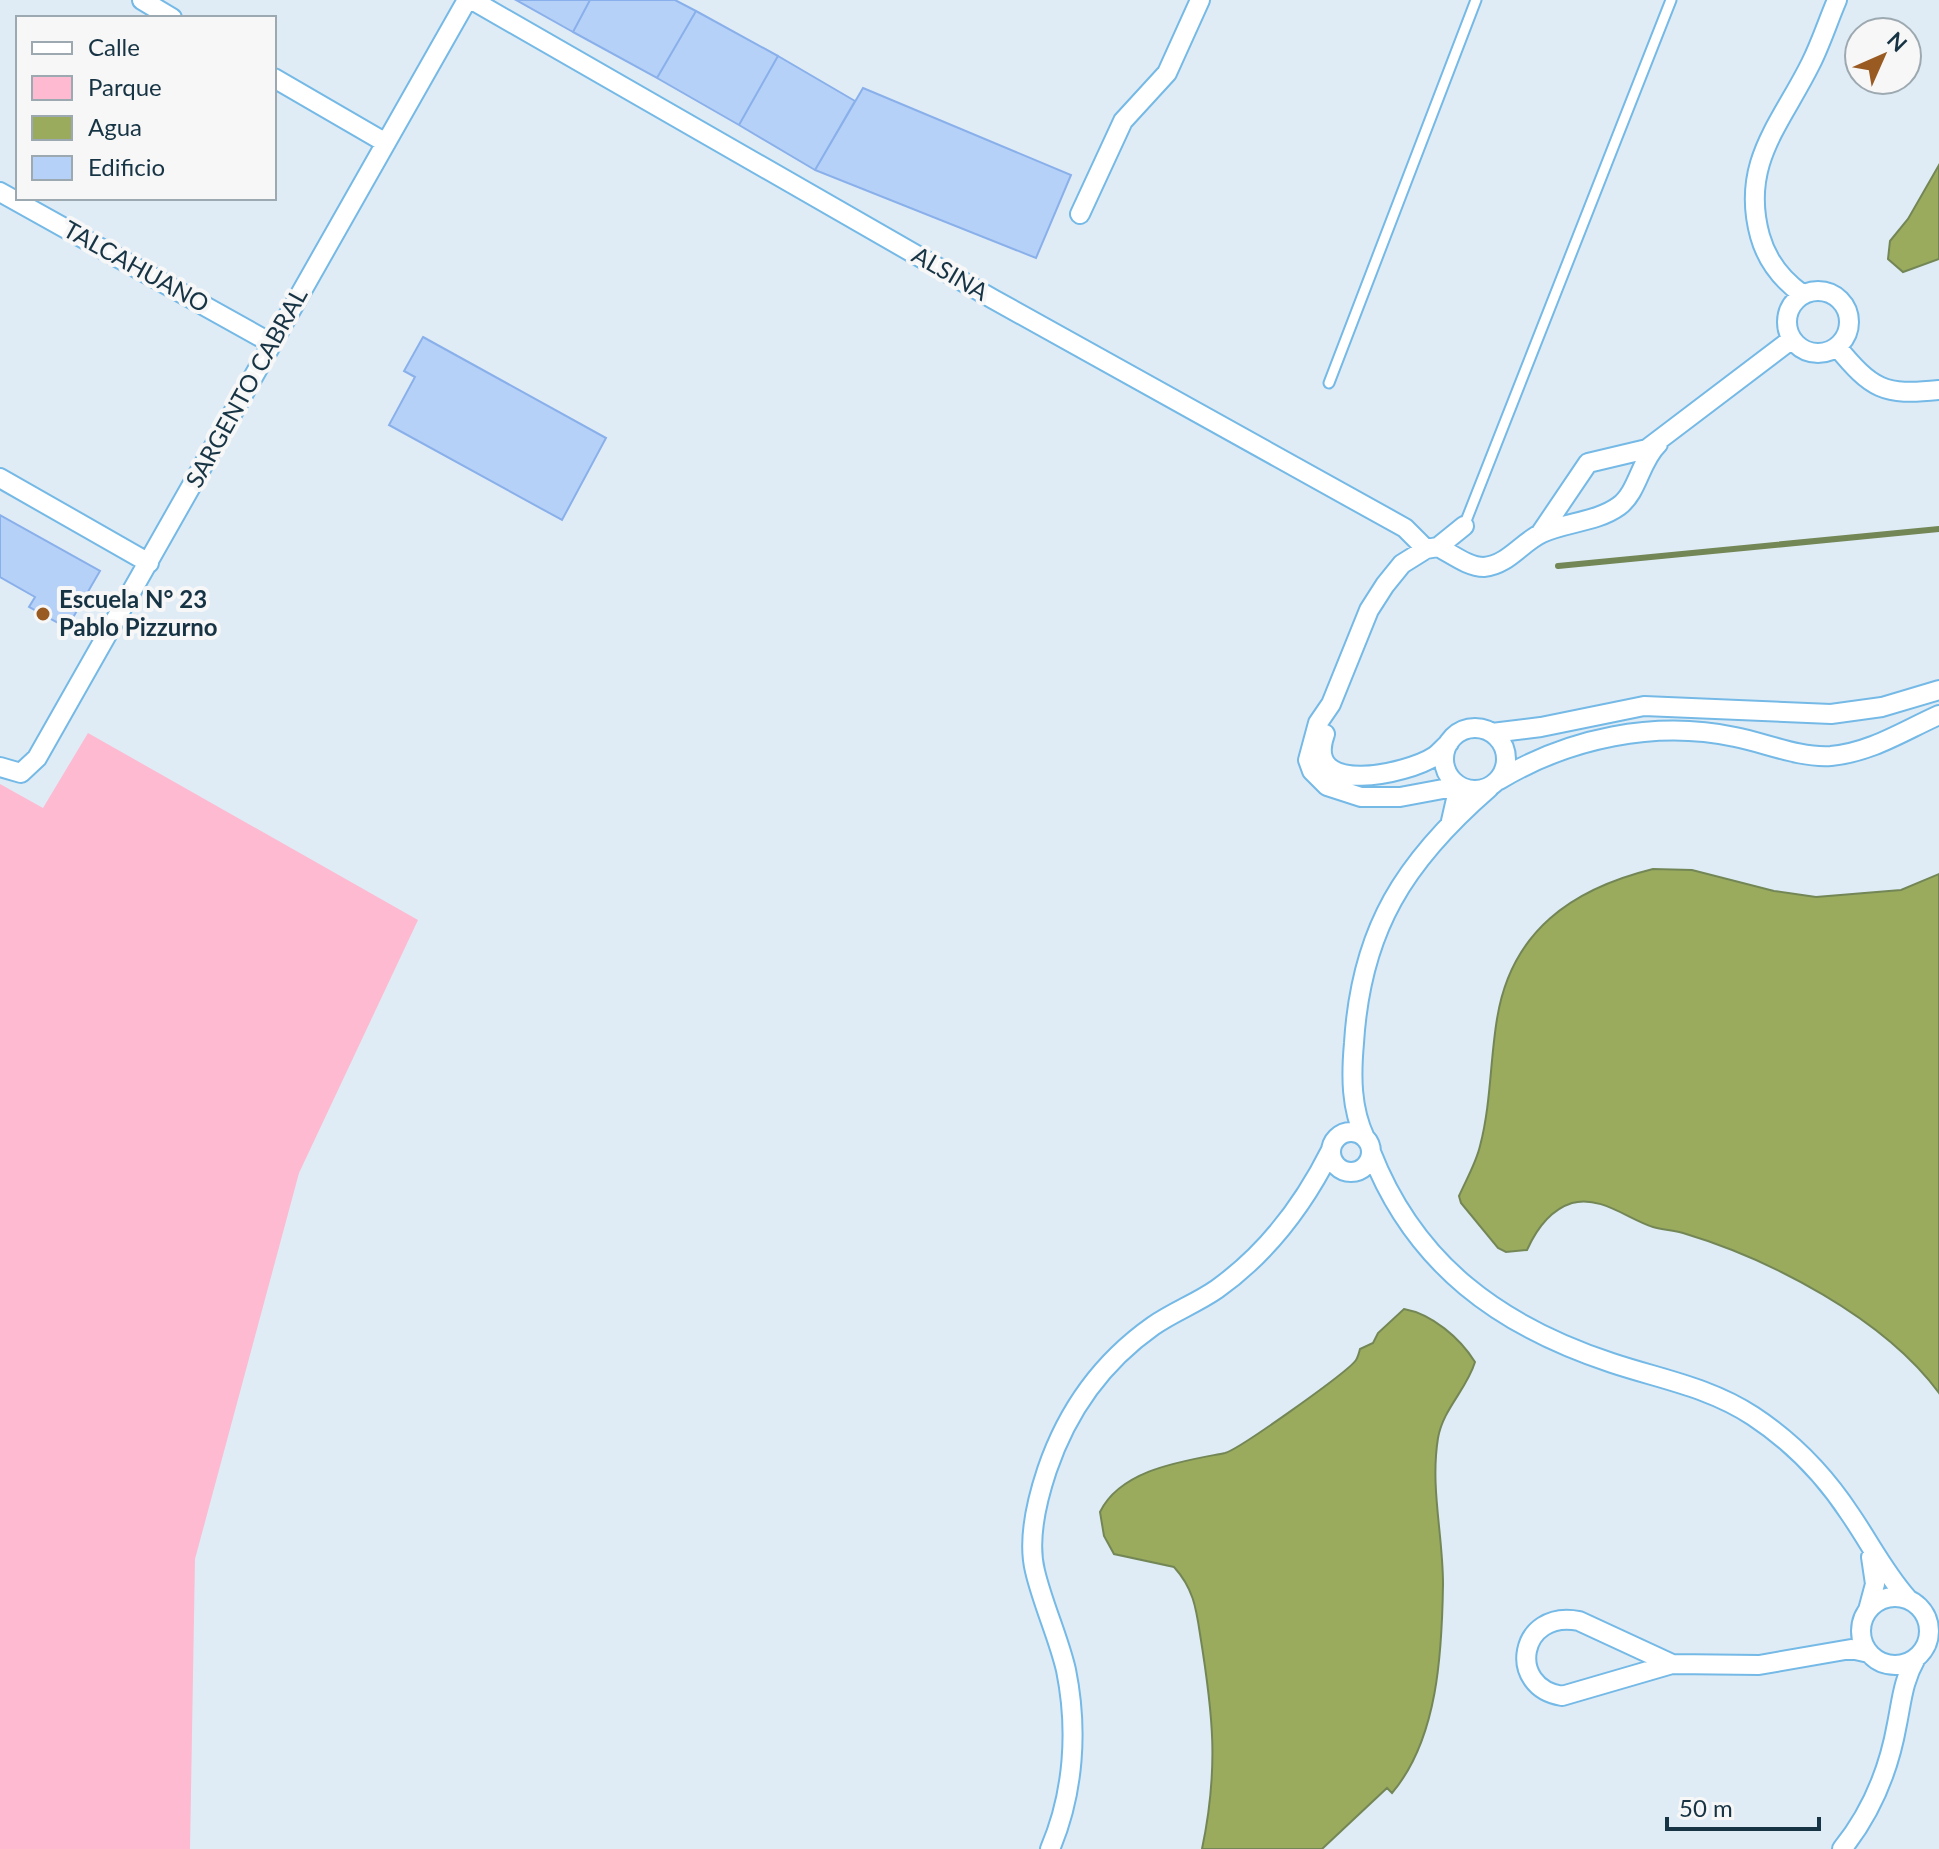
<svg xmlns="http://www.w3.org/2000/svg" width="1939" height="1849" font-family="Lato,sans-serif">
<style>
.green{fill:#febad0}
.water{fill:#9bab5d;stroke:#738756;stroke-width:2}
.lines{fill:none;stroke-linecap:round;stroke-linejoin:round}
.stream{stroke:#738756;stroke-width:6}
.building{fill:#b6d1f8;stroke:#89b0ea;stroke-width:2}
.lane-casing{stroke:#75b9e6;stroke-width:13}
.street-casing{stroke:#75b9e6;stroke-width:22}
.lane{stroke:#fff;stroke-width:9}
.street{stroke:#fff;stroke-width:18}
.poi-dot{fill:#9a5b23;stroke:#f7f7f7;stroke-width:3}
.labels{text-anchor:middle;stroke-width:8;stroke-linejoin:round;paint-order:stroke}
.street-label{font-size:24px;fill:#173445;stroke:#f7f7f7}
.poi-label{font-size:24px;font-weight:bold;fill:#173445;stroke:#f7f7f7;text-anchor:start}
</style>
<rect width="100%" height="100%" fill="#dfecf6"/>
<!-- green -->
<path class="green" d="M88,733L418,920L299,1173L195,1559L190,1849H0V784L43,808Z"/>
<!-- water -->
<path class="water" d="M1939,165V259L1903,272L1888,259L1890,241L1908,219Z
M1653,869L1692,870L1774,891L1816,897L1901,890L1939,874V1393C1884,1318 1770,1259 1683,1233C1673,1230 1663,1230 1653,1227C1628,1219 1600,1195 1572,1203C1550,1210 1536,1230 1527,1250L1506,1252L1498,1248L1461,1203L1459,1196C1466,1180 1476,1163 1480,1146C1491,1104 1490,1061 1497,1019C1511,931 1572,889 1653,869Z
M1404,1309C1432,1314 1460,1338 1475,1362C1467,1389 1443,1409 1438,1438C1430,1487 1443,1535 1443,1584C1442,1652 1438,1739 1392,1793L1387,1788L1322,1849H1202C1219,1768 1213,1714 1200,1634C1196,1607 1193,1588 1174,1567L1114,1554L1104,1536L1100,1512C1121,1469 1184,1461 1225,1453C1238,1450 1348,1372 1356,1360C1358,1357 1359,1353 1360,1349L1373,1343L1378,1333Z"/>
<g class="lines">
<!-- stream -->
<path class="stream" d="M1558,566L1939,529"/>
</g>
<!-- building -->
<path class="building" d="M516,0H590L573,32Z
M590,0H675L696,11L657,78L573,32Z
M696,11L778,56L739,125L657,78Z
M778,56L855,101L815,170L739,125Z
M863,88L1071,175L1036,258L815,170Z
M423,337L606,438L562,520L389,425L415,377L404,371Z
M0,515L100,571L67,628L29,607L35,597L0,577Z"/>
<g class="lines">
<defs>
<path id="lane" d="M1329,383L1476,0
M1464,526L1671,0"/>
<path id="street" d="M142,0L172,18
M472,0L993,299L1405,528L1426,549
M274,78L386,143
M0,192L271,343
M1080,214L1123,121L1167,73L1200,0
M1787 322a31 31 0 1 1 62 0a31 31 0 1 1-62 0Z
M1802,294C1781,279 1767,261 1760,236C1740,163 1781,124 1811,63C1821,43 1828,21 1837,0
M1837,347C1872,389 1883,396 1939,390
M0,478L149,563
M1540,534L1588,463L1647,449L1792,339
M1438,547C1452,554 1468,567 1484,567C1508,565 1522,542 1542,533C1566,522 1597,522 1619,506C1638,492 1640,461 1658,444
M1444 759a31 31 0 1 1 62 0a31 31 0 1 1-62 0Z
M1492,733L1541,727L1644,706L1831,714L1882,707L1939,690
M1325,734C1302,798 1408,774 1435,756C1440,752 1444,747 1449,743
M0,767L21,773L37,758L467,0
M1499,780C1569,738 1655,720 1735,737C1766,743 1799,758 1831,756C1872,752 1903,731 1939,715
M1451,821L1459,786L1400,797H1361L1327,786L1312,771L1308,760L1318,723L1331,704L1369,610L1385,585L1402,564L1426,549L1438,547L1464,526
M1331 1152a20 20 0 1 1 40 0a20 20 0 1 1-40 0Z
M1365,1138C1351,1108 1351,1076 1354,1043C1361,929 1405,861 1489,788
M1371,1152C1415,1265 1500,1326 1612,1363C1660,1379 1709,1387 1753,1416C1791,1441 1825,1476 1850,1514C1870,1543 1884,1572 1908,1599
M1861 1631a34 34 0 1 1 68 0a34 34 0 1 1-68 0Z
M1868,1610L1875,1584L1871,1557
M1672,1664L1579,1621C1519,1609 1506,1687 1562,1696L1672,1664L1759,1665L1851,1649L1869,1653
M1050,1849C1074,1793 1078,1729 1066,1670C1058,1636 1043,1605 1035,1571C1027,1539 1037,1500 1047,1470C1067,1411 1102,1362 1153,1326C1173,1312 1197,1303 1217,1289C1266,1254 1304,1204 1331,1150
M1842,1849C1871,1813 1889,1769 1897,1724C1902,1699 1903,1681 1916,1658"/>
</defs>
<!-- lane casing -->
<use href="#lane" class="lane-casing"/>
<!-- street casing -->
<use href="#street" class="street-casing"/>
<!-- lane -->
<use href="#lane" class="lane"/>
<!-- street -->
<use href="#street" class="street"/>
</g>
<!-- markers -->
<circle class="poi-dot" cx="43" cy="614" r="8"/>
<g class="labels">
<!-- street labels -->
<g class="street-label">
<text transform="translate(136 267) rotate(29)" y="8">TALCAHUANO</text>
<text transform="translate(950 274) rotate(30)" y="8">ALSINA</text>
<text transform="translate(247 388) rotate(-61)" y="8">SARGENTO CABRAL</text>
</g>
<!-- poi labels -->
<g class="poi-label">
<text x="59" y="608">Escuela N° 23<tspan x="59" dy="28">Pablo Pizzurno</tspan></text>
</g>
</g>
<!-- legend -->
<rect x="16" y="16" width="260" height="184" fill="#f7f7f7" stroke="#9da9b0" stroke-width="2"/>
<rect x="32" y="42" width="40" height="12" fill="#ffffff" stroke="#9da9b0" stroke-width="2"/>
<text x="88" y="56" font-size="24" fill="#173445">Calle</text>
<rect x="32" y="76" width="40" height="24" fill="#febad0" stroke="#9da9b0" stroke-width="2"/>
<text x="88" y="96" font-size="24" fill="#173445">Parque</text>
<rect x="32" y="116" width="40" height="24" fill="#9bab5d" stroke="#9da9b0" stroke-width="2"/>
<text x="88" y="136" font-size="24" fill="#173445">Agua</text>
<rect x="32" y="156" width="40" height="24" fill="#b6d1f8" stroke="#9da9b0" stroke-width="2"/>
<text x="88" y="176" font-size="24" fill="#173445">Edificio</text>
<!-- north arrow -->
<g transform="translate(1883 56) rotate(45)"><circle r="38" fill="#f7f7f7" stroke="#9da9b0" stroke-width="2"/>
<path d="M0-6L14 30L0 20L-14 30Z" fill="#9a5b23"/>
<text y="-12" font-size="22" font-weight="bold" text-anchor="middle" fill="#173445">N</text>
</g>
<!-- scale -->
<path d="M1667 1817v12h152v-12" fill="none" stroke="#173445" stroke-width="4"/>
<text x="1679" y="1817" font-size="24" fill="#173445" stroke="#f7f7f7" stroke-width="6" paint-order="stroke">50 m</text>
</svg>
